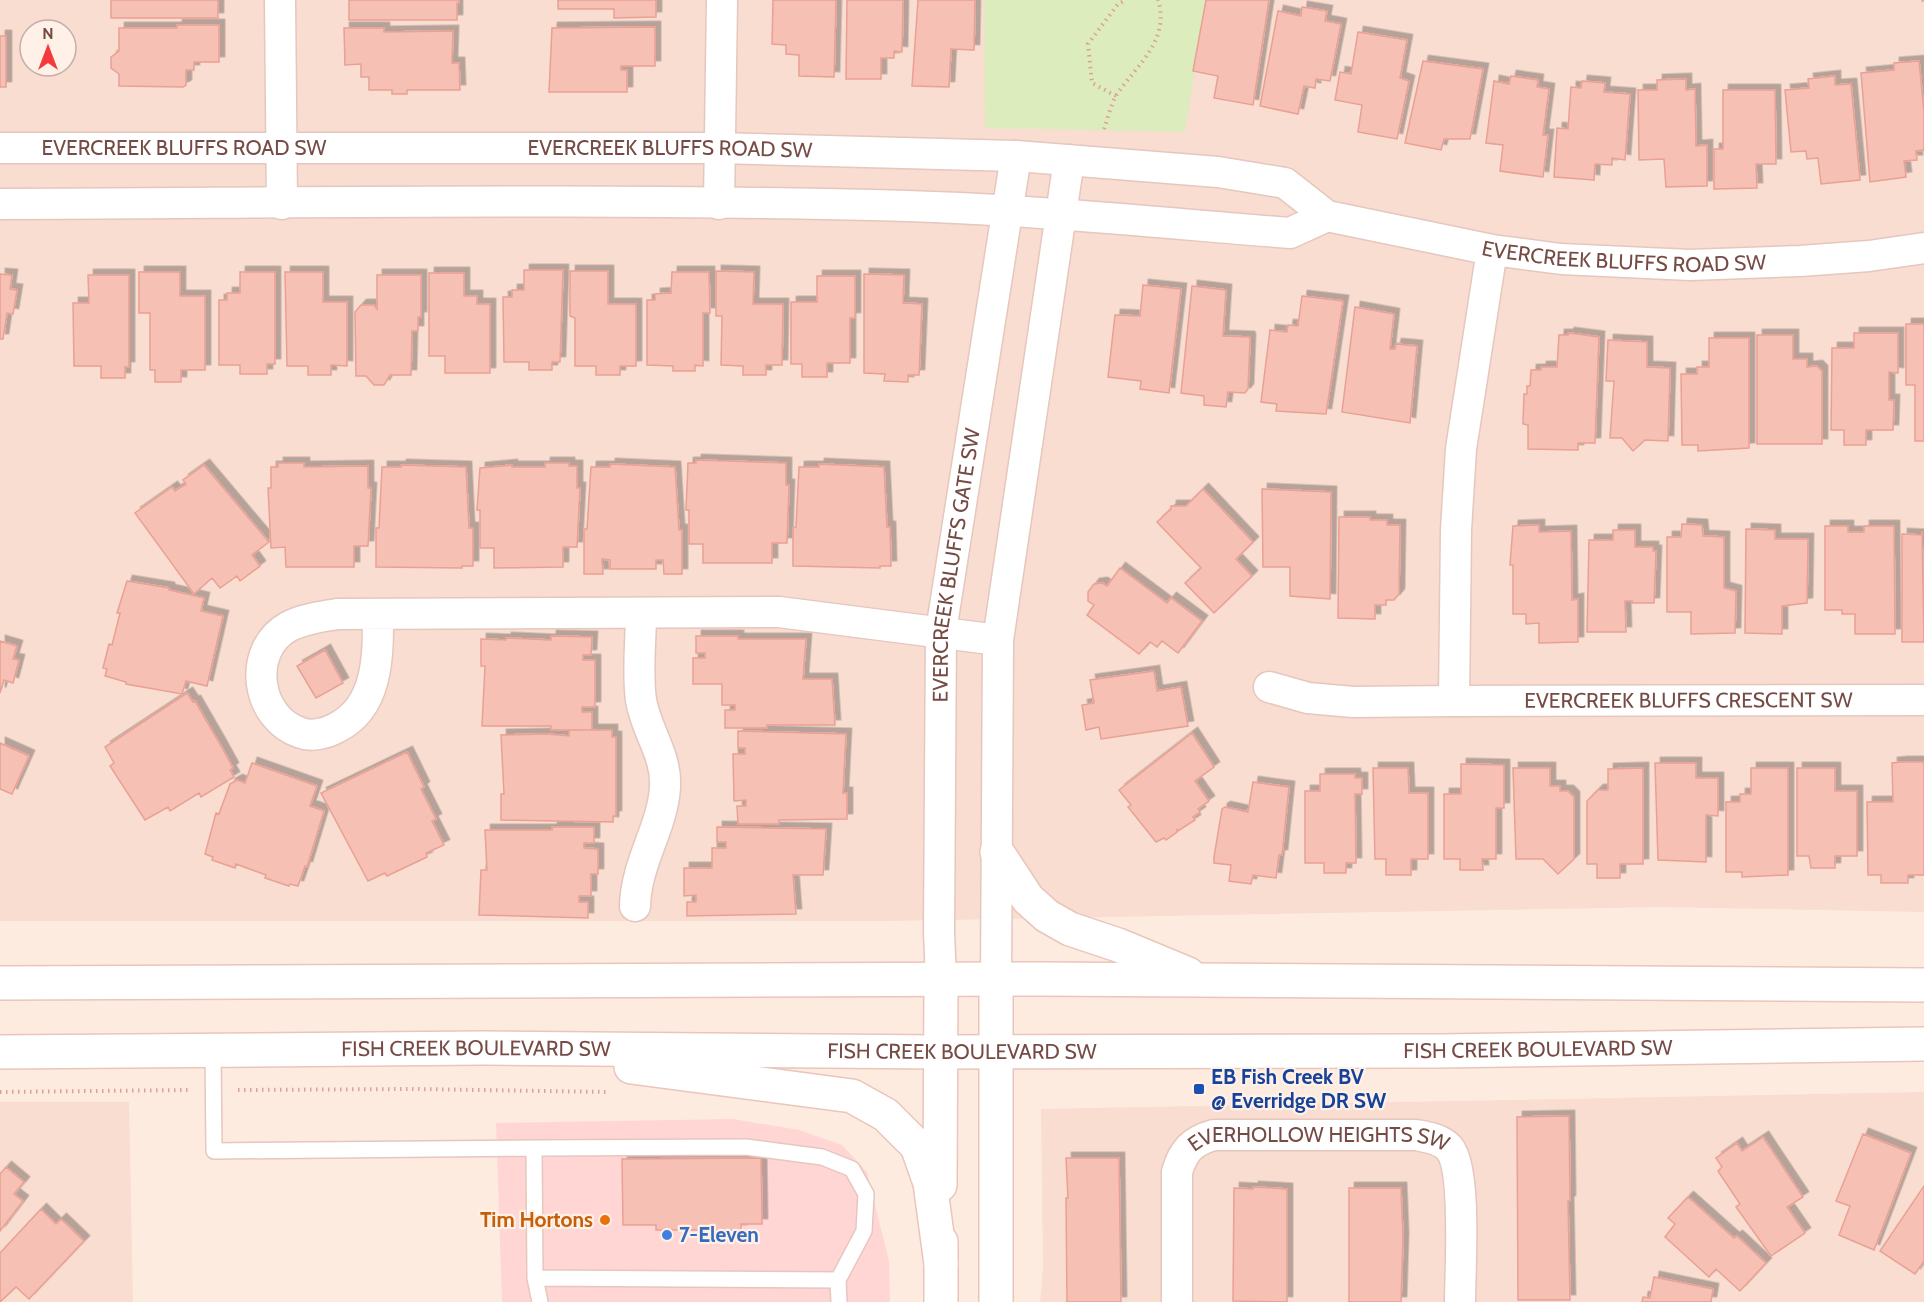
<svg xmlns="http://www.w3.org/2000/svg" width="1924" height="1302" font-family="Cabin,sans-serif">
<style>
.residential{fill:#f8ddd0;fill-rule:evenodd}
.commercial{fill:#ffd6d3}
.green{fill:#dcecbd}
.building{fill:#f6c0b5;stroke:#eaa094;stroke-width:1.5;filter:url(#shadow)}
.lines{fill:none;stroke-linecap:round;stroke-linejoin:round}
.lane-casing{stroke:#e5c7be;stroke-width:18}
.street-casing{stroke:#e5c7be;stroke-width:33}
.secondary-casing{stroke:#eac5ba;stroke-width:36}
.path{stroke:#daa298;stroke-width:4;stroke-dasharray:1.5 4.5;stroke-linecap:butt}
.lane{stroke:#fff;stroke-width:15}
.street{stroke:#fff;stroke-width:30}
.secondary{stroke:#fff;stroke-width:33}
.transit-dot{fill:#1a4fb4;stroke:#fff0e8;stroke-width:2}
.food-dot{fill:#e8710a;stroke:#fff0e8;stroke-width:2}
.shop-dot{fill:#3f7fe0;stroke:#fff0e8;stroke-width:2}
.labels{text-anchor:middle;stroke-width:4.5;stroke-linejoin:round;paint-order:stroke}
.street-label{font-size:21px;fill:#774b45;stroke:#fff0e8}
.transit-label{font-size:21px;font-weight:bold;fill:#164399;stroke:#fff0e8;text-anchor:start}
.food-label{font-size:21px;font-weight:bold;fill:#c56008;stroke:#fff0e8;text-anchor:end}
.shop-label{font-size:21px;font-weight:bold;fill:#366cbe;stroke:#fff0e8;text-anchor:start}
</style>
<defs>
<filter id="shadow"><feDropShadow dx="5.5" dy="-5.5" stdDeviation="0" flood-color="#0004"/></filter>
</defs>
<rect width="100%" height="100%" fill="#feebe0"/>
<!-- residential -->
<path class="residential" d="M0,0H1924V912L1661,907L887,921H0ZM30,30H66V66H30Z
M1924,1092V1302H1040L1043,1269L1041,1109Z
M0,1102H129L133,1302H0Z"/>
<!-- commercial -->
<path class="commercial" d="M733,1119L799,1130L842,1145L867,1172L889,1261L890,1302H502L496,1123Z"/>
<!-- green -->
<path class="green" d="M984,0H1206L1185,132L985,128Z"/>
<!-- building -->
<path class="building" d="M111,0H218V18H111Z
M349,0H459V3H457V20H349Z
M558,0H656V17L614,18V9H558Z
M773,0H836L834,77L799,76V55L786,54V45L772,44Z
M847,0H903L902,52L894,51V58H881V79H846Z
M918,0H975L974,50L951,49L949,87L912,86Z
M1206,0H1269L1253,105L1214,98L1218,76L1193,71Z
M1302,7L1327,11L1325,21L1341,24L1330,81L1316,79L1315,88L1304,86L1298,114L1260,106L1278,11L1301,16Z
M177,25H219V62H194V70H186V85L183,87L119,86V74L111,68V57L119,51V28H177Z
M655,27V66H621V70H627V92H549L552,28Z
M344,28H384V32L453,31L452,63H459L460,90H407V94H392V90H369V77H361V64L345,65Z
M1358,32L1407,40L1400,78L1409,81L1397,139L1358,132L1362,105L1335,100L1340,72L1351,74Z
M0,36H6V87H0Z
M1423,61L1483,69L1470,139H1444L1441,150L1405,143Z
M1919,61L1924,112V150L1916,151L1917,160L1904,161L1906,177L1870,182L1861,73L1894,70V63Z
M1511,76L1538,80L1537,87L1549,89L1543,135H1548L1543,177L1500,171L1503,145L1486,143L1494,81L1509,84Z
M1835,76V85L1851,84L1860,180L1821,184L1818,158L1807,159L1806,151L1791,152L1785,90L1809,88L1808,79Z
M1686,79V90L1695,89L1696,146L1707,145V186L1666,187L1664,159L1639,160L1638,90H1657V80Z
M1582,81L1605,83L1604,92L1630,94L1625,160L1612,158V165L1595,164L1594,180L1554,177L1557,128L1568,129L1571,87L1581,88Z
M1723,90H1775L1776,164H1756L1757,188L1714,189V149H1723Z
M524,270H563L560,362H552V370H529V362H504L503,297H512V290H524Z
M570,271H608V304H636V366H620V375H596V366H575V318L570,316Z
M716,271L754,272L753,304H783L782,365H766V375H743V366L721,365L722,316H716Z
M139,272H180V296H205V370H181V382H155V370H150V313H139Z
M240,272H275V364H267V374H240V365H219V300H227V293H240Z
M285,272H323V302H347V366L331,365V375H308V366H287Z
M672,272H709L710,313H703V366L695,365V371H673V366L647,365V300H655V294L671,293Z
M429,273H464V296H477V304H490V373H445V356H429Z
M0,274L12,275L10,289L17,290L13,314L7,313L3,339H0Z
M864,274L904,275L903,303L922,304L919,375H908V382L884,381L885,374L864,373Z
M88,275H129V367H125V378H101V366H74L73,303H89Z
M377,275H421V317H418V331H412L411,375H390L384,385H374L366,376H356L355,312L361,305H374L377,309Z
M817,276H855V318H850V363H827V377H802V364H791V302H817Z
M1143,285L1181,289L1169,393L1140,389L1141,381L1108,377L1115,315L1140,316Z
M1192,286L1226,290L1223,336L1249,337L1250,339L1248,389L1245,393L1228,392L1226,407L1204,405V396L1181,393Z
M1302,296L1343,301L1326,414L1276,411L1277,404L1261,402L1270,330L1287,332L1288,325L1298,326Z
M1355,307L1394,314L1390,349H1395L1396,344L1417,346L1410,423L1342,412Z
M1906,324H1924V441H1915V385H1906Z
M1569,333L1599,337L1595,443H1578V450L1528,449V425L1523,424L1524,394H1527V386H1530L1531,370H1541V367H1557L1559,335H1568Z
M1854,333H1898V373L1889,372V400H1894L1893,430H1866V445H1844V430H1831L1832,348H1854Z
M1757,335H1793V359H1807V367L1817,366L1822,371V444H1757Z
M1709,338H1749V448L1698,451V445H1682L1681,374H1697V367H1709Z
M1608,340L1647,342V367L1670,368L1668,441L1645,440L1633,451L1622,438H1610L1614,381H1606Z
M696,460L786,463V485H789L787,543H772V563H703V544H689V510H686L688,463H696Z
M278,463H304V467L368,466V488H371L368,546H354V567H286L285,547L271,548L268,488H271V467H278Z
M545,463H569V466H577V488H580L577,547H563V567L494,568V548H480V510H477L480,468L512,465V467H545Z
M610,464L675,467L679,530H682V574H664L663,560H656V569H610V560L602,559L603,574H584V529H587L591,467H610Z
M819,464L884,467L887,527H890L891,566H880V568L793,566V528L796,527L799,467H819Z
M204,465L269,542L252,555L260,566L240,581L237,576L220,588L212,578L194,594L135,513L172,487L175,491L186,484L183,480Z
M401,465L466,467L469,528H473V566H462V568L376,567V528H379L382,467H401Z
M1203,489L1253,542L1236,559L1252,576L1214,613L1185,583L1201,568L1157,522L1171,509V506H1186Z
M1262,489L1331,492L1330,599L1290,596V567H1263Z
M1339,517H1370V520H1387V525H1400L1399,594L1394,600H1386V605H1375V619L1338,618Z
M1682,524L1702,525L1703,536L1724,537V588L1736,591L1735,633L1691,634V612H1667V537H1681Z
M1539,525V532L1571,531L1572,600L1578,599V642L1539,643V623L1526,624V614H1513V565H1510L1513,526Z
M1825,526H1848V532H1864V526H1894L1895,634H1855V614H1842V610H1825Z
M1746,529L1775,530V539H1808L1807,603L1782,606V634L1745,633Z
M1613,530H1635V547H1653V551H1656L1654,603H1632V601H1625L1626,632H1587L1589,540H1613Z
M1922,531L1924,642H1902V534L1922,535Z
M1120,568L1167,603L1171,598L1202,621L1178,653L1162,641L1157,647L1150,642L1139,654L1087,615L1094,605L1088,601V592L1094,584L1102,583L1107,586Z
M127,581L169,588V590L204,598L201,611L223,616L207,686L186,681L182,694L126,684V682L105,676L107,669L103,668L109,644L112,645L120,613H117Z
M551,636L592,637L591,655H583V660H595V707H582V712H592V730H551V726H482L485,666H481V639L506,640V638L551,640Z
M696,636H738V639H806L803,679H832L835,725H767V728H725V710H735V705H722V684H693V658H705V653H696Z
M0,641L17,646L13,659L19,660L13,683L4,680L0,693Z
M325,650L343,683L316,698L297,666Z
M1154,671L1157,691L1181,687L1188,726L1101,739L1099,727L1086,730L1082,705L1094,703L1090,680Z
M187,693L193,702L195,701L221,746L233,768L230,770L234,777L201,797L199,793L170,811L168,807L145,820L110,766L114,763L105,747Z
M569,730H612V737H616V816H613V822L501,820V794H504L501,735L547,734L569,736Z
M738,731L846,734L843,793H847V819L779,820V824H738L737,806H746V800L734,801L733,754H745V748H738Z
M1192,733L1214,767L1195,781L1209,801L1198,809L1200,812L1193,817L1195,820L1178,831L1177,829V832L1166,840L1164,838L1156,842L1128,807L1131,805L1119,790Z
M0,743L29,756L12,794L0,789Z
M407,752L424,787L421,789L436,819L432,821L444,845L426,853L427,857L387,876L385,873L368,881L321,793Z
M1902,762H1924V875H1908V883H1881V875H1868L1867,802H1893L1892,763Z
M252,763L317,786L310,806L324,811L307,867L305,866L298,886L290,884L289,886L265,878L266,875L236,864L235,868L212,860L213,857L205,854L216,813L219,814L230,784L237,780L245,783Z
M1655,763H1696V778H1718V816L1706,815V862L1658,860Z
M1461,764L1504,765V808H1496V859H1482L1483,870H1460V859H1444V794H1461Z
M1373,768H1408L1409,793H1428V859H1411V875H1386V859H1375Z
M1513,768H1550V786H1560V791H1568L1574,797V859L1558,874L1543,859H1516Z
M1643,768V864H1620V878H1597V864H1587V801L1598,790H1608V769Z
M1751,768H1788V875L1742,877V872H1726V802H1740V794H1751Z
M1797,768H1835V791H1857V856H1835V868H1811L1809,856H1797Z
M1320,774H1355V778H1362V794H1355L1356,863H1346V873H1324V863H1305V791H1320Z
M1253,782L1289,787L1282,855H1279L1276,878L1253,875L1251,884L1229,881L1231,865L1214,863V857L1222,809L1225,807L1248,812Z
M552,827H594V843H584V848L598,849V874H591V896H579V902H588V918L479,915L481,870H487L485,830H552Z
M717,827L826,829L823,875H793L796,914L687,916V902H696V895L684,896V868H712V848H726V842H717Z
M1569,1116L1570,1201H1568L1570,1300H1518L1517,1117Z
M1863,1134L1911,1153L1874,1250L1839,1235L1850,1206L1836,1201Z
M1763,1137L1803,1197L1787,1207L1805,1233L1771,1256L1736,1207L1740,1204L1718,1171L1722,1167L1716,1158L1737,1143L1742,1151Z
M761,1158L762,1224H741V1230H656V1225H623L622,1159Z
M1066,1158H1119L1121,1302H1067L1066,1198H1068Z
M6,1167L24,1182L14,1194L23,1201L0,1231V1174Z
M1924,1186V1261L1915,1274L1880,1251Z
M1253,1187L1287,1189V1302L1233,1301L1234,1188L1253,1189Z
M1349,1188H1401L1403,1238L1401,1302H1349Z
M1688,1197L1734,1238L1737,1236L1766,1263L1740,1291L1716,1269L1709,1277L1665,1237L1675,1224L1668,1218Z
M41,1209L56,1224L61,1219L84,1241L29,1299L16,1287L0,1302V1253Z
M1654,1277L1713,1289L1711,1302H1642L1643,1297L1650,1298Z"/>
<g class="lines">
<defs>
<path id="lane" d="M213,1052L214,1151L534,1148L535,1278L540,1302
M534,1148L746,1147L822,1157L852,1169L866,1194L864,1231L838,1280
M535,1278L838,1280L839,1302"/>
<g id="street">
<path d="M280,0L282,204"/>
<path id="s1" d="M0,148H719L1016,156L1218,172L1285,183L1327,216L1492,250L1561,259L1690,265L1800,261L1869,256L1924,248"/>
<path d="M0,204C303,203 606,198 908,206C1036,210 1163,223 1290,233L1327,216"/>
<path d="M719,204L722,0"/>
<path id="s2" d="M1492,250L1461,449L1456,530L1454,701L1924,700"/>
<path d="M378,614C378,655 379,707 336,728C327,733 312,737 301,733C255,718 247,650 288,627C302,619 321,617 337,614L779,612L998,640"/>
<path d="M1269,687L1308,698L1353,702L1454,701"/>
<path d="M635,906C636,862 663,827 665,787C667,755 646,731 641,700C637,672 641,641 641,613"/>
<path d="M996,979L998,640L1069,160"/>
<path id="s3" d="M941,980L939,932L941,631L1016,156"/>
<path id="s4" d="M1177,1302V1172C1183,1151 1192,1141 1214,1135H1416C1427,1137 1441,1139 1449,1148C1467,1168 1460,1271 1460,1302"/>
</g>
<g id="secondary">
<path d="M997,852L1028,899L1047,916L1070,929L1118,945L1188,974"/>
<path d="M0,983L1038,979L1924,985"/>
<path id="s5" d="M0,1052L483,1048L941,1052L1439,1051L1924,1044"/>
<path d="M631,1067L852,1096L886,1115L917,1146L930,1183L941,1264"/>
<path d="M940,1185L941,980"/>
<path d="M941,1242V1302"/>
<path d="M996,1302V979"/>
</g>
</defs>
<!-- lane casing -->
<use href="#lane" class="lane-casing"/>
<!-- street casing -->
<use href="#street" class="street-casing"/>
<!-- secondary casing -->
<use href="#secondary" class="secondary-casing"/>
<!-- path -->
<path class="path" d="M1923,0L1924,3
M1116,96L1092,83L1088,44L1118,4L1126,0
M1104,129C1108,118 1111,104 1117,94C1138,64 1170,40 1158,0
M238,1090L414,1089L608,1092
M0,1092L188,1090"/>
<!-- lane -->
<use href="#lane" class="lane"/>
<!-- street -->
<use href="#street" class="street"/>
<!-- secondary -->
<use href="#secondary" class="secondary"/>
</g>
<!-- markers -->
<rect class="transit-dot" x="1193" y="1083" width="12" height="12" rx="3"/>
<circle class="food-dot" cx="605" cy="1220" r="6"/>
<circle class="shop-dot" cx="667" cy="1235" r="6"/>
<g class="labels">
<!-- street labels -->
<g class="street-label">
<text dy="7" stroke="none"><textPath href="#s1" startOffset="184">EVERCREEK BLUFFS ROAD SW</textPath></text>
<text dy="7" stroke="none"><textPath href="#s1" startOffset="670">EVERCREEK BLUFFS ROAD SW</textPath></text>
<text dy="7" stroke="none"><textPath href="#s1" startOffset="1641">EVERCREEK BLUFFS ROAD SW</textPath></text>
<text dy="7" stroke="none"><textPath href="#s3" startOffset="416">EVERCREEK BLUFFS GATE SW</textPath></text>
<text dy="7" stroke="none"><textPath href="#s2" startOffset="688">EVERCREEK BLUFFS CRESCENT SW</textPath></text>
<text dy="7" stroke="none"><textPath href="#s5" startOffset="476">FISH CREEK BOULEVARD SW</textPath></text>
<text dy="7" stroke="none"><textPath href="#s5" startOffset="1538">FISH CREEK BOULEVARD SW</textPath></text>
<text dy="7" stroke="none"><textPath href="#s5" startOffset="962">FISH CREEK BOULEVARD SW</textPath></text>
<text dy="7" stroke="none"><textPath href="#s4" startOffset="290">EVERHOLLOW HEIGHTS SW</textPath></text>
</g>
<!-- transit labels -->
<g class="transit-label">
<text x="1211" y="1084">EB Fish Creek BV<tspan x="1211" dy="24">@ Everridge DR SW</tspan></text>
</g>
<!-- food labels -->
<g class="food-label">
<text x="593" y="1227">Tim Hortons</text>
</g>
<!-- shop labels -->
<g class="shop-label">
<text x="679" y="1242">7-Eleven</text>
</g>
</g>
<!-- north arrow -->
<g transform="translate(48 48)"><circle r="28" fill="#fff0e8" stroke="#c9aea7" stroke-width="1.5"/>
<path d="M0-4.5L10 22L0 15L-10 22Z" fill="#f33a3c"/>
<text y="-9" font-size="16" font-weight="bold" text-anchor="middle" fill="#774b45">N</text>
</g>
</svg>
